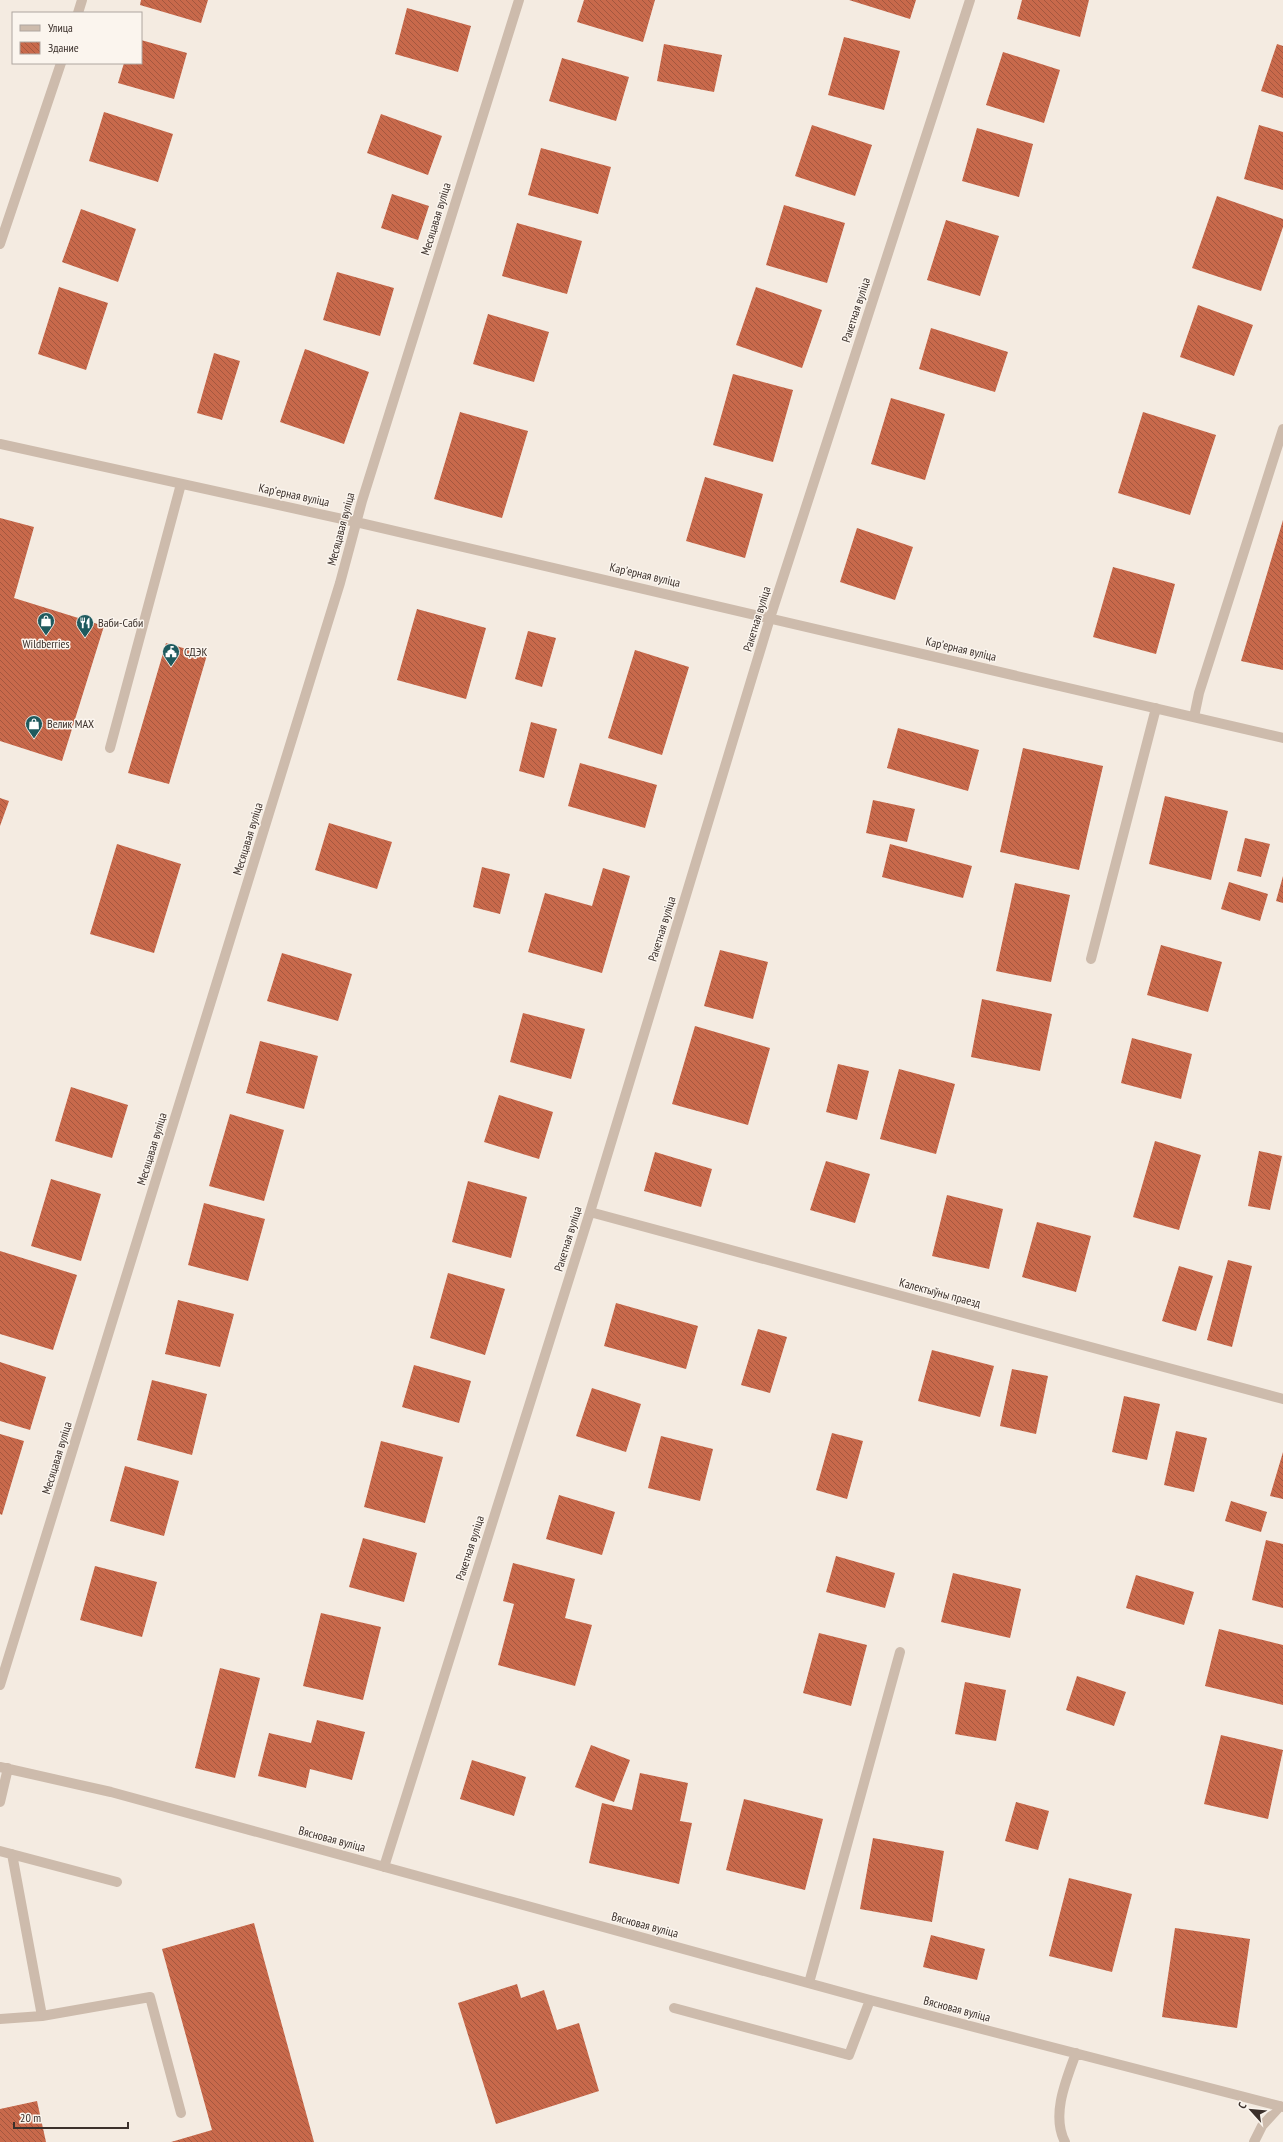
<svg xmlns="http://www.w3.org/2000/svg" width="1283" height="2142" font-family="'PT Sans Narrow',sans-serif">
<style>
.building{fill:url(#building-back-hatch)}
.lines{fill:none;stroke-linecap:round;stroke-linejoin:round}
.minor{stroke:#cdbbac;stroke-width:10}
.labels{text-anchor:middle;stroke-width:3;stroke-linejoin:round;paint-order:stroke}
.street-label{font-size:12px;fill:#3b302b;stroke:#fbf5ee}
.poi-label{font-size:12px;fill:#3b302b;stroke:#fbf5ee;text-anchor:start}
</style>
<defs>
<pattern id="building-back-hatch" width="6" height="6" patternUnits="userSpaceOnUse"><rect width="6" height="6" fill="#c8694b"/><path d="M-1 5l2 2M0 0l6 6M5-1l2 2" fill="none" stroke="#a4573f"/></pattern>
</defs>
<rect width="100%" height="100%" fill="#f4ebe1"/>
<!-- building -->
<path class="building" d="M141,0H208L201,23L140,5Z
M584,0H655L643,42L577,22Z
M849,0H916L910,19Z
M1022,0H1089L1080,37L1017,19Z
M407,8L471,26L458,72L395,54Z
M844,37L900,51L884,110L828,95Z
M141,40L187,53L174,99L118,83L124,63H141Z
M664,44L722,55L714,92L657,81Z
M1277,44L1283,46V98L1261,91Z
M1003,52L1060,70L1044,123L986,105Z
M562,58L629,77L616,121L549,101Z
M104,112L173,134L158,182L89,161Z
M381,114L442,136L428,175L367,153Z
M812,125L872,145L855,196L795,176Z
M1259,125L1283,132V190L1244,179Z
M977,128L1033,144L1019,197L962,181Z
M541,148L611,167L598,214L528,195Z
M392,194L429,206L418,240L381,228Z
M1217,196L1283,219V227L1261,291L1192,268Z
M784,205L845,223L827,283L766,265Z
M81,209L136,229L118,282L62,262Z
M946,220L999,236L980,296L927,280Z
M517,223L582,241L567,294L502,276Z
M337,272L394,288L380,336L323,320Z
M59,287L108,303L86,370L38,354Z
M756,287L822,310L802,368L736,345Z
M1198,305L1253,325L1234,376L1180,357Z
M488,314L549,332L534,382L473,364Z
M931,328L1008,352L995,392L919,369Z
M305,349L369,372L344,444L280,422Z
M214,353L240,361L222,420L197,413Z
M733,374L793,390L773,462L713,445Z
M891,398L945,414L925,480L871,464Z
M460,412L528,431L502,518L434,499Z
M1143,412L1216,435L1190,515L1118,493Z
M705,477L763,494L745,558L686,541Z
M0,518L34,527L14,598L104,626L62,761L0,741Z
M1283,520V670L1241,661Z
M857,528L913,547L895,600L840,582Z
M1113,567L1175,584L1156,654L1093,637Z
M417,609L486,628L466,699L397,680Z
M528,631L556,638L542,687L515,679Z
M166,643L207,655L169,784L128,773Z
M635,650L689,667L662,755L608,738Z
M531,722L557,729L544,778L519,771Z
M898,728L979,750L968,791L887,768Z
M1023,748L1103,766L1079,870L1000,852Z
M580,763L657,785L645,828L568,806Z
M1165,796L1228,811L1211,880L1149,864Z
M0,798L9,801L0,826Z
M873,800L915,809L907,842L866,833Z
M329,823L392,842L377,889L315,870Z
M1245,838L1270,844L1261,877L1237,871Z
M117,844L181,864L154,953L90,934Z
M890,844L972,866L963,898L882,877Z
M482,867L510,874L500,914L473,907Z
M603,868L630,876L602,973L528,952L545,893L592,906Z
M1283,876V903L1276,901Z
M1229,882L1268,894L1260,921L1221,909Z
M1015,883L1070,895L1051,982L996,971Z
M1161,945L1222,962L1208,1012L1147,995Z
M720,950L768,962L753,1019L704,1006Z
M282,953L352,974L338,1021L267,1001Z
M982,999L1052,1014L1040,1071L971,1057Z
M523,1013L585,1029L571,1079L510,1062Z
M695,1026L770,1048L748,1125L672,1104Z
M1132,1038L1192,1054L1181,1099L1121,1083Z
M260,1041L318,1056L304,1109L246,1093Z
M838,1064L869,1071L857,1120L826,1112Z
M899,1069L955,1084L936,1154L880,1139Z
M71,1087L128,1105L112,1158L55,1141Z
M499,1095L553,1112L539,1159L484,1142Z
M230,1114L284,1130L264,1201L209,1186Z
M1155,1141L1201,1155L1179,1230L1133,1217Z
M1259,1151L1282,1156L1270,1210L1248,1206Z
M655,1152L712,1169L701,1207L644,1191Z
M826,1161L870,1174L855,1223L810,1210Z
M51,1179L101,1194L81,1261L31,1246Z
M468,1181L527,1197L511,1258L452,1242Z
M947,1195L1003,1209L989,1269L932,1256Z
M204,1203L265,1219L248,1281L188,1265Z
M1037,1222L1091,1236L1076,1292L1022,1277Z
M0,1251L77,1275L53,1350L0,1334Z
M1228,1260L1252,1266L1232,1347L1207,1340Z
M1179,1266L1213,1276L1196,1331L1162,1321Z
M448,1273L505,1289L485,1355L430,1338Z
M178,1300L234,1314L220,1367L165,1354Z
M616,1303L698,1326L686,1369L604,1346Z
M758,1329L787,1337L770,1393L741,1385Z
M932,1350L994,1366L980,1417L918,1401Z
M0,1362L46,1377L30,1430L0,1421Z
M414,1365L471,1381L459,1423L402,1407Z
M1012,1369L1048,1376L1036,1434L1000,1426Z
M152,1380L207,1394L192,1455L137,1440Z
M592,1388L641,1404L626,1452L576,1436Z
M1124,1396L1160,1404L1147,1460L1112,1452Z
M1176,1431L1207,1438L1194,1492L1164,1485Z
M832,1433L863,1441L847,1499L816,1490Z
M0,1434L24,1441L2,1515L0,1514Z
M661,1436L713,1449L700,1501L648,1488Z
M381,1441L443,1457L425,1523L364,1507Z
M1283,1452V1499L1270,1496Z
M125,1466L179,1481L164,1536L110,1521Z
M559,1495L615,1512L602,1555L546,1539Z
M1231,1501L1267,1512L1261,1532L1225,1521Z
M363,1538L417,1553L404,1602L349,1587Z
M1266,1540L1283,1544V1608L1252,1600Z
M836,1556L895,1573L885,1608L826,1592Z
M513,1563L575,1579L565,1618L592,1625L575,1686L498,1665L514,1604L503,1601Z
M95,1566L157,1582L142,1637L80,1620Z
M953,1573L1021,1589L1010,1638L941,1622Z
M1136,1575L1194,1592L1184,1625L1126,1608Z
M321,1613L381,1627L363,1700L303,1686Z
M1219,1629L1283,1645V1705L1205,1686Z
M819,1633L867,1645L851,1706L803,1693Z
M220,1668L260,1678L235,1778L195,1768Z
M1077,1676L1126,1692L1114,1726L1066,1710Z
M965,1682L1006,1690L996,1741L955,1734Z
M317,1720L365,1732L352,1780L310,1769L306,1788L258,1776L269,1733L311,1743Z
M1221,1735L1283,1750L1268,1819L1204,1804Z
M591,1745L630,1760L614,1802L575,1787Z
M472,1760L526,1777L514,1816L460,1799Z
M640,1773L688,1783L680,1821L692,1823L679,1884L589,1863L602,1803L632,1810Z
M744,1799L823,1819L805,1890L726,1870Z
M1016,1802L1049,1811L1038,1850L1005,1841Z
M873,1838L944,1851L932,1922L860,1909Z
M1069,1878L1132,1894L1112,1972L1049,1956Z
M254,1923L314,2142H171L212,2130L162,1949Z
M1175,1928L1250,1939L1237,2028L1162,2017Z
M931,1935L985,1949L977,1980L923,1967Z
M517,1984L521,1998L544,1990L557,2030L579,2023L599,2091L496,2124L458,2003Z
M37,2101L46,2142H0V2109Z"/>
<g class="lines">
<!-- minor -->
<path class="minor" d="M78,13L82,0
M0,244L61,63
M0,444L356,522L1283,738
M1194,717L1199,693L1283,429
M110,748L181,484
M1091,959L1156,708
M590,1212L1283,1399
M0,1685L340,583L362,501L519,0
M0,1767L111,1792L870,2000L1283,2107
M0,1802L8,1768
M0,1851L117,1882
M12,1854L42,2016
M384,1867L590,1212L770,618L970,0
M809,1983L900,1652
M674,2008L849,2055L870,2000
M0,2019L42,2016L150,1997L181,2113
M1065,2142C1051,2115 1066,2080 1076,2053
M1254,2142L1262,2126L1280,2106"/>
</g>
<!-- icons -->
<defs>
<symbol id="shop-pin" viewBox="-11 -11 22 30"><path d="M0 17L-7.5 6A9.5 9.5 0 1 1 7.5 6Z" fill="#1f5a5e" stroke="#fbf5ee"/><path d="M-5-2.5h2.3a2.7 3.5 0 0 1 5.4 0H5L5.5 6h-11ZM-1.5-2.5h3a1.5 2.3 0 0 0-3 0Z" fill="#fff"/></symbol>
<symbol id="restaurant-pin" viewBox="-11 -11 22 30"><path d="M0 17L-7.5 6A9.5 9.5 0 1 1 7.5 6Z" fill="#1f5a5e" stroke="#fbf5ee"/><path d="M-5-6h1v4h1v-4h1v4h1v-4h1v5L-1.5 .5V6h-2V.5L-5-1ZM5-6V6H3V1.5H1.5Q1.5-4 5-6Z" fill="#fff"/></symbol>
<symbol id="civic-pin" viewBox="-11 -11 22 30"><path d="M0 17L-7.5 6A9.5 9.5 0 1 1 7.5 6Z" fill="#1f5a5e" stroke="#fbf5ee"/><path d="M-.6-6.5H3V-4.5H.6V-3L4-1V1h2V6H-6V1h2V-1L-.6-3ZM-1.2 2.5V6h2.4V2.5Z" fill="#fff"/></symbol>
</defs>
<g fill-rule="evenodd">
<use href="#shop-pin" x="36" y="611" width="20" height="27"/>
<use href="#restaurant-pin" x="75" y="613" width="20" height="27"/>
<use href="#civic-pin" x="161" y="642" width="20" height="27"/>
<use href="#shop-pin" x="24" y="714" width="20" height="27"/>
</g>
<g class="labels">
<!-- street labels -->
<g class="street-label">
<text transform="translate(436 219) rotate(-73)" y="4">Месяцавая вуліца</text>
<text transform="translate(856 310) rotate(-72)" y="4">Ракетная вуліца</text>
<text transform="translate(294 495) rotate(12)" y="4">Карʼерная вуліца</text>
<text transform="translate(341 529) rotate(-75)" y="4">Месяцавая вуліца</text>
<text transform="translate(645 575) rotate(13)" y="4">Карʼерная вуліца</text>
<text transform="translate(757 619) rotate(-73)" y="4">Ракетная вуліца</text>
<text transform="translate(961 649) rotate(13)" y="4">Карʼерная вуліца</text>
<text transform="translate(248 839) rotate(-73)" y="4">Месяцавая вуліца</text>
<text transform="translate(662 929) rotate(-73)" y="4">Ракетная вуліца</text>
<text transform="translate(152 1149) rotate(-73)" y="4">Месяцавая вуліца</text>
<text transform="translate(568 1239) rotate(-73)" y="4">Ракетная вуліца</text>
<text transform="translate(940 1293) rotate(15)" y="4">Калектыўны праезд</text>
<text transform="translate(57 1458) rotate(-73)" y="4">Месяцавая вуліца</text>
<text transform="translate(470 1548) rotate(-72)" y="4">Ракетная вуліца</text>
<text transform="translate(332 1839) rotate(15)" y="4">Вясновая вуліца</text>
<text transform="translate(645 1925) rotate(15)" y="4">Вясновая вуліца</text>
<text transform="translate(957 2009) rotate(15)" y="4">Вясновая вуліца</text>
</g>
<!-- poi labels -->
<g class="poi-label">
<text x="98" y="627">Ваби-Саби</text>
<text x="46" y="648" text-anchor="middle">Wildberries</text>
<text x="184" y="656">СДЭК</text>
<text x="47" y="728">Велик МАХ</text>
</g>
</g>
<!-- legend -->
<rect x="12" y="12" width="130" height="52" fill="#fbf5ee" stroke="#aea6a0"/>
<rect x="20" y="25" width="20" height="6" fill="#cdbbac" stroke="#aea6a0"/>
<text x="48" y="32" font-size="12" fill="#3b302b">Улица</text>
<rect x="20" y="42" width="20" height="12" fill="url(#building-back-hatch)" stroke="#aea6a0"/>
<text x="48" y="52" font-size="12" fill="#3b302b">Здание</text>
<!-- north arrow -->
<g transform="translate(1251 2110) rotate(297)" stroke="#fbf5ee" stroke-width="3" paint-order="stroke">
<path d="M0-3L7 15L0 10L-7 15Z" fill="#3b302b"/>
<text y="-6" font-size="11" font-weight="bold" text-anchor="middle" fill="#3b302b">С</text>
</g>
<!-- scale -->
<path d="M14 2122v6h114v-6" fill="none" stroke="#3b302b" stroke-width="2"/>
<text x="20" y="2122" font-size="12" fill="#3b302b" stroke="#fbf5ee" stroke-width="3" paint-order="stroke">20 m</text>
</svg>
